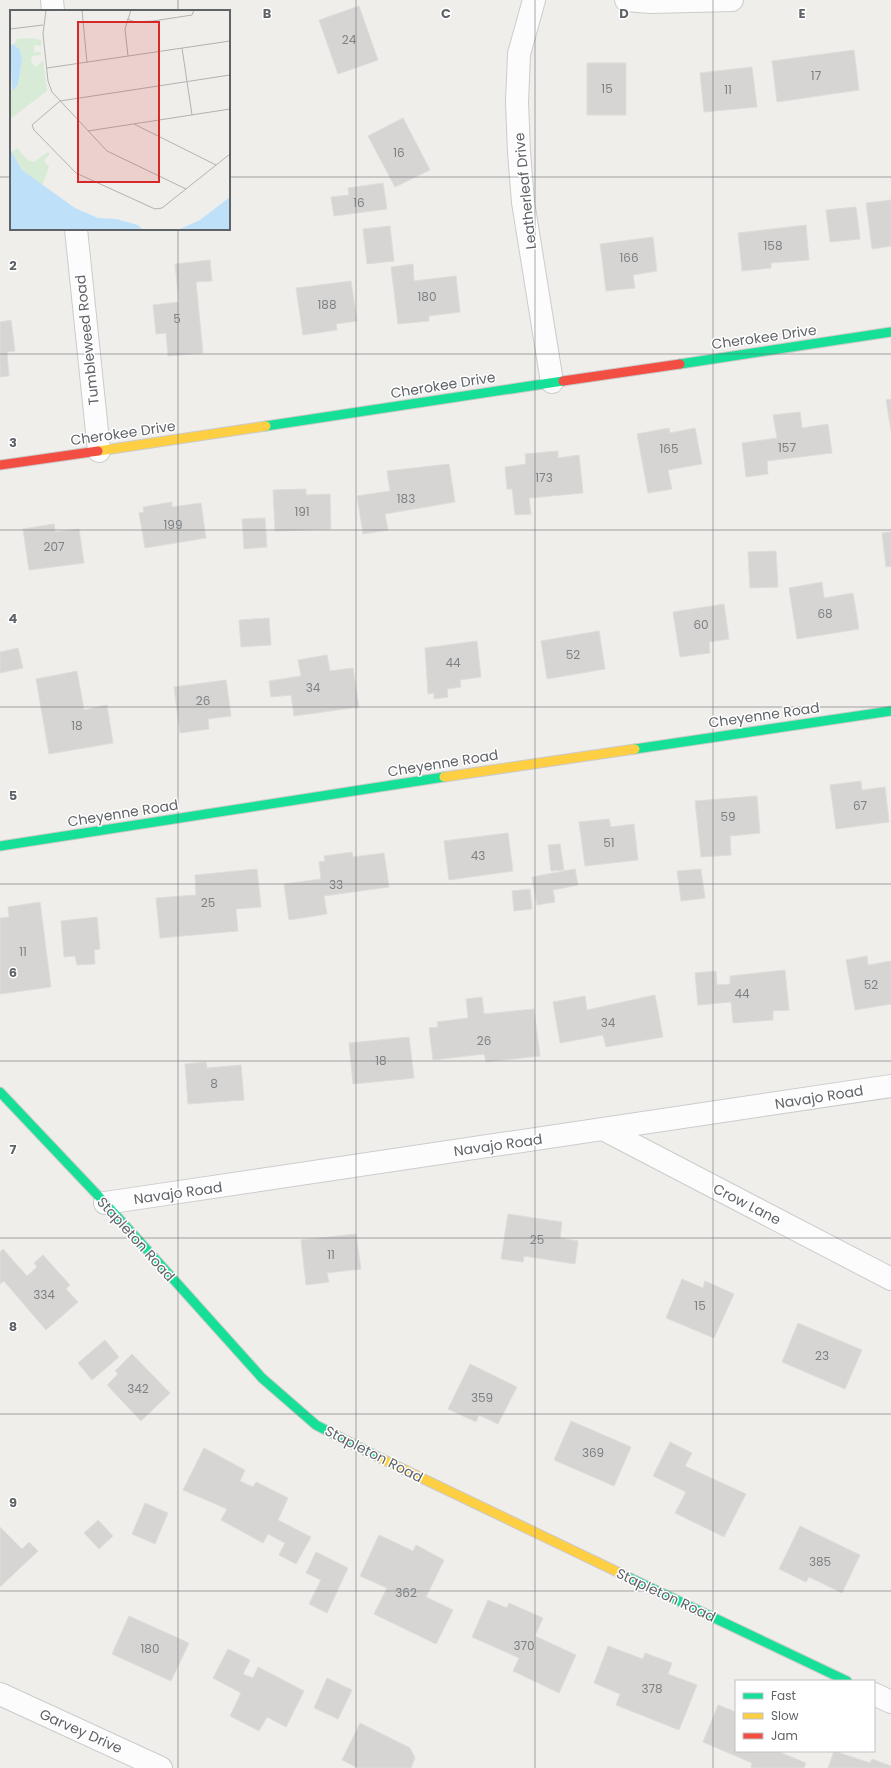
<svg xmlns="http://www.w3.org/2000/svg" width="891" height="1768" font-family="Poppins,sans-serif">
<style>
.building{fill:#d6d5d3;stroke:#deddd9}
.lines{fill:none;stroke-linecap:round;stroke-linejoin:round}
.street-casing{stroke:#cbcccc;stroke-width:24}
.fast-casing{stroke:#cacacb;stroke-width:11}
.slow-casing{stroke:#cacacb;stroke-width:11}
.jam-casing{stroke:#cacacb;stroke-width:11}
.street{stroke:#fdfcfc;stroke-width:22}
.fast{stroke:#16e098;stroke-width:9}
.slow{stroke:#ffcf43;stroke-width:9}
.jam{stroke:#f24e42;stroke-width:9}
.grid{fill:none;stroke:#5f6368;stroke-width:1;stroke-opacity:0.55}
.labels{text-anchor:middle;stroke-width:3;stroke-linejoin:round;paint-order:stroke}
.number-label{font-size:12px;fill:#7e8184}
.street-label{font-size:14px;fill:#5f6368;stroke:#fff}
.inset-road{fill:none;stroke:#b1b2b2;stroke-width:1}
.view{fill:#d62828;fill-opacity:0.15;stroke:#d62828;stroke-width:2}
.inset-edge{fill:none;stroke:#5f6368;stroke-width:2}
.grid-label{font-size:13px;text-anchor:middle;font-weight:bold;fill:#5f6368;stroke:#fff;stroke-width:3;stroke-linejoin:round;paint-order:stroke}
</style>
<rect width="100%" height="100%" fill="#efeeea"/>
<!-- building -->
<path class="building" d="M359,6L378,60L338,74L319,20Z
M854,50L859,90L777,102L772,61Z
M587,63H626V115H587Z
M752,67L757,107L704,112L700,73Z
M403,118L430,170L395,187L368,136Z
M383,183L387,209L334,216L331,197L349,195L348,188Z
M891,200V246L872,249L866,203Z
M856,207L860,239L830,242L826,210Z
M806,225L809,260L771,263V268L742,271L738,233Z
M390,226L394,261L367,264L363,229Z
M653,237L657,271L633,275L635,288L606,291L600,244Z
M210,260L212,281L196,282L203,353L168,356L166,333L156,334L153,305L179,302L175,264Z
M413,264L414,281L456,276L460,312L429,316V321L398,324L391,267Z
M351,281L357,321L336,324L337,330L303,335L296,288Z
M11,320L15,351L7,352L9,376L0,377V322Z
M891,399V431L886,400Z
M800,412L802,428L828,424L832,453L767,461L768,474L746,477L742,443L777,438L773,415Z
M669,428L670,433L695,428L702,464L668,470L672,489L648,493L637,434Z
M558,451V458L579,455L583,493L529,498L531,514L515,515L512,489H507L505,467L526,464L525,454Z
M449,464L455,502L385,514L388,530L363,534L357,496L390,491L387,471Z
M306,489V495L330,494L331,529L275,531L273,490Z
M172,502V507L201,503L206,538L145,548L139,513L144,512L143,507Z
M265,518L267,547L244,549L242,519Z
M54,524L55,532L79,529L84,563L29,570L23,529Z
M891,532V566L886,567L882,533Z
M776,551L778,587L750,588L748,552Z
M822,582L824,598L853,593L859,629L797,639L789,588Z
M724,604L729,639L709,642L710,653L680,657L673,612Z
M269,618L271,645L241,647L239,620Z
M599,631L605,669L547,679L541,641Z
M477,641L481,677L460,680L461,687L447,689L448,697L434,699V693L428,694L425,648Z
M18,648L23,668L0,673V652Z
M327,655L330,671L353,668L359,707L294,716L291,695L271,697L269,681L301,676L298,660Z
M77,671L84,710L107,705L113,743L49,754L36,679Z
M226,680L231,716L208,719L209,729L180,733L174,687Z
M861,781L862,790L885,787L889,822L836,829L830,785Z
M757,796L760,833L730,836L731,855L701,857L695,801Z
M609,819L611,827L634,824L638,860L585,866L579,822Z
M508,833L513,871L449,880L444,841Z
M560,844L564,870L551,871L548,845Z
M352,852L353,857L384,853L389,887L324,896L327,914L289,920L284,884L321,879L319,862L325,861L324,856Z
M257,869L261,907L236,909L238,931L160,938L156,898L196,895L195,875Z
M575,869L578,885L553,890L555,902L537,905L532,877Z
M701,869L705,898L681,901L677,871Z
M530,889L532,909L514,911L512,891Z
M40,902L51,987L0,994V918L9,917L8,907Z
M97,917L100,949L94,950L95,964L77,965L75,956L64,957L61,921Z
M867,956L868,965L891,961V1004L855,1010L846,960Z
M785,970L789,1010L773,1011V1020L733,1023L731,1002L698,1005L695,973L716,971L717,985L730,984V976Z
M655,995L663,1037L606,1047L603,1035L560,1043L553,1002L585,996L587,1010Z
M482,997L484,1014L534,1009L540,1056L486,1062L484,1054L433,1060L429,1028L438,1027L437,1022L468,1018L466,999Z
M409,1037L414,1078L353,1084L349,1043Z
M206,1062L207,1068L241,1065L244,1100L188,1104L185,1064Z
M508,1214L562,1222L560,1238L578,1241L575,1264L524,1256L523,1262L501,1259Z
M356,1234L361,1269L327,1273L329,1282L306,1285L301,1240Z
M3,1249L27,1276L37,1267L34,1263L43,1255L70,1285L66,1289L78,1302L46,1330L4,1281L0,1284V1252Z
M682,1279L703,1288L705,1281L734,1294L714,1338L666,1318Z
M798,1323L862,1350L845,1389L782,1362Z
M105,1340L119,1357L92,1380L78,1363Z
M132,1354L170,1393L141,1421L107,1385L118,1374L115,1371Z
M470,1364L517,1387L498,1424L479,1415L476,1422L448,1409Z
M571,1421L631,1447L614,1486L554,1460Z
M670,1442L692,1453L685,1466L746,1494L724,1537L675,1513L686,1492L653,1476Z
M204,1448L245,1470L240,1481L253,1487L256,1482L288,1498L278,1520L311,1537L296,1564L279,1555L285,1543L268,1534L263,1543L221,1520L227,1509L183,1490Z
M145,1503L168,1513L155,1544L132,1534Z
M98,1520L113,1536L99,1549L84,1533Z
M800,1526L860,1555L842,1593L809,1577L806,1582L779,1569Z
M0,1527L22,1549L29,1542L38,1551L0,1587Z
M379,1535L413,1551L416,1545L444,1560L426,1597L453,1610L436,1644L374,1614L387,1588L360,1576Z
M316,1552L348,1568L327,1613L309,1604L321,1580L306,1573Z
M488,1600L507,1608L509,1603L543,1618L535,1636L576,1655L559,1693L513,1671L519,1658L472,1637Z
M129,1616L189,1643L171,1681L112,1654Z
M608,1646L643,1659L645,1653L672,1663L668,1674L697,1685L679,1730L616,1705L620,1694L594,1683Z
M228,1649L250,1660L243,1674L253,1678L258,1667L304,1691L286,1727L267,1717L259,1731L230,1716L241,1693L213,1678Z
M327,1678L352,1690L338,1719L314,1708Z
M718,1705L736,1712V1751H777L806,1763L804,1768H751L752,1763L703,1742Z
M360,1723L410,1748L415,1758L411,1768H358L342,1760Z
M834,1751L870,1763L872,1759L891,1766V1768H828Z"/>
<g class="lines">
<defs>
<path id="street" d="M52,0L53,11
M534,0L519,54L517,102L519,152L523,202L552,382
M626,0L651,2L732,0
M76,229L99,451
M603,1129L891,1279
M105,1203L891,1086
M0,1694L161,1768
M874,1694L891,1702"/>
<path id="fast" d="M680,364L891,332
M266,426L563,381
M635,749L891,711
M0,846L444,777
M0,1092L105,1203L262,1378L316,1425L380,1458
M626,1576L847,1681"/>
<path id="slow" d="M98,451L266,426
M444,777L635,749
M380,1458L626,1576"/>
<path id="jam" d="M563,381L680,364
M0,465L98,451"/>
</defs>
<!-- street casing -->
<use href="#street" class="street-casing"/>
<!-- fast casing -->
<use href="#fast" class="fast-casing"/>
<!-- slow casing -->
<use href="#slow" class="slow-casing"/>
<!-- jam casing -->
<use href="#jam" class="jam-casing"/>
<!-- street -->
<use href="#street" class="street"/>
<!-- fast -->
<use href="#fast" class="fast"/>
<!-- slow -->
<use href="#slow" class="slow"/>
<!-- jam -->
<use href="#jam" class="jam"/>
</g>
<!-- grid -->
<path class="grid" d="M178,0V11M356,0V1768M535,0V1768M713,0V1768M0,177H11M229,177H891M178,229V1768M0,354H891M0,530H891M0,707H891M0,884H891M0,1061H891M0,1238H891M0,1414H891M0,1591H891"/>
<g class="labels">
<!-- number labels -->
<g class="number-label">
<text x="349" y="44">24</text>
<text x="816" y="80">17</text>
<text x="607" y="93">15</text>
<text x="728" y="94">11</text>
<text x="399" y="157">16</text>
<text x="359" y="207">16</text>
<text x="773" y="250">158</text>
<text x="629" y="262">166</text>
<text x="427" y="301">180</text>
<text x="327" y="309">188</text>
<text x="177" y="323">5</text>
<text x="787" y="452">157</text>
<text x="669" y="453">165</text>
<text x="544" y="482">173</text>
<text x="406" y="503">183</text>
<text x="302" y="516">191</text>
<text x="173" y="529">199</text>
<text x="54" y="551">207</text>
<text x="825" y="618">68</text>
<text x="701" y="629">60</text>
<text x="573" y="659">52</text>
<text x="453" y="667">44</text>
<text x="313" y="692">34</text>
<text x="203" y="705">26</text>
<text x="77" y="730">18</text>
<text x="860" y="810">67</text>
<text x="728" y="821">59</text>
<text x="609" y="847">51</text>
<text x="478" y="860">43</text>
<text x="336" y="889">33</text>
<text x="208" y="907">25</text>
<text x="23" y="956">11</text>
<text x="871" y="989">52</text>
<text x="742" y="998">44</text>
<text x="608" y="1027">34</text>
<text x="484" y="1045">26</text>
<text x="381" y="1065">18</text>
<text x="214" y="1088">8</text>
<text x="537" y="1244">25</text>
<text x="331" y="1259">11</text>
<text x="44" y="1299">334</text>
<text x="700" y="1310">15</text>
<text x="822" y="1360">23</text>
<text x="138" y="1393">342</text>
<text x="482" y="1402">359</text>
<text x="593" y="1457">369</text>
<text x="820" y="1566">385</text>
<text x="406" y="1597">362</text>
<text x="524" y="1650">370</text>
<text x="150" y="1653">180</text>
<text x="652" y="1693">378</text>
</g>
<!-- street labels -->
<g class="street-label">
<text transform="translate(525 191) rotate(-96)" y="5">Leatherleaf Drive</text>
<text transform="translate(764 337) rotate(-8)" y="5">Cherokee Drive</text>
<text transform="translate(87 340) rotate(-96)" y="5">Tumbleweed Road</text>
<text transform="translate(443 385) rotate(-9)" y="5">Cherokee Drive</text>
<text transform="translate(123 433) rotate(-8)" y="5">Cherokee Drive</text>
<text transform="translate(764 715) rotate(-8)" y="5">Cheyenne Road</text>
<text transform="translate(443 763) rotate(-9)" y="5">Cheyenne Road</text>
<text transform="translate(123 813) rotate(-9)" y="5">Cheyenne Road</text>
<text transform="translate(819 1097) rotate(-9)" y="5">Navajo Road</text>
<text transform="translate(498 1145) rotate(-8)" y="5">Navajo Road</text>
<text transform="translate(178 1193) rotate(-8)" y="5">Navajo Road</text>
<text transform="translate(747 1204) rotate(27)" y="5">Crow Lane</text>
<text transform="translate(136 1239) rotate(48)" y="5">Stapleton Road</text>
<text transform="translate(374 1454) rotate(27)" y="5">Stapleton Road</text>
<text transform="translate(666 1595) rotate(25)" y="5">Stapleton Road</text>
<text transform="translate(81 1731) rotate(24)" y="5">Garvey Drive</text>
</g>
</g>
<!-- overview -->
<g transform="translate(10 10)">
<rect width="220" height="220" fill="#efeeea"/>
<path d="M21,28L31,30V36L24,35V42H31V45L22,46L21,52L26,57L33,50L37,81L0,109V79L2,80L8,75L12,49L10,40L4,34L7,29ZM7,138L18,150L24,152L38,142L40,144L34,151L39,157L32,176L12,160L2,142Z" fill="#d8ebd6"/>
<path d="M4,34L10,40L12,49L8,75L2,81L0,35ZM0,139L12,160L65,198L88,208L106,209L128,215L133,220H0ZM220,187V220H168L190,210Z" fill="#bfe0f9"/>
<path class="inset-road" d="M36,0L33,24L38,71L42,82L97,141L176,179M72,0L77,53M117,9L125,12L143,11L182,5L184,0M0,19L33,15M172,38L182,105M118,46L115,19L121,0M37,58L220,31M220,65L50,91L22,115L24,120L66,163L145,199L152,198L220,144M124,114L206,155M78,121L220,99"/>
<path class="view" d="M68,12H149V172H68Z"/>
<rect width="220" height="220" class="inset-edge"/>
</g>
<g class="grid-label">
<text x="267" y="18">B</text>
<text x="446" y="18">C</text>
<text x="624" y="18">D</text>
<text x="802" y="18">E</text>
<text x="13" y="270">2</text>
<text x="13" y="447">3</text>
<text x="13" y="623">4</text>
<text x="13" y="800">5</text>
<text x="13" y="977">6</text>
<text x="13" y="1154">7</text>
<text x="13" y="1331">8</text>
<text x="13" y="1507">9</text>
</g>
<!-- legend -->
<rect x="735" y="1680" width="140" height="72" fill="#ffffff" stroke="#bfc1c3"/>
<rect x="743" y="1693" width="20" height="6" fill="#16e098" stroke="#bfc1c3"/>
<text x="771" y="1700" font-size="12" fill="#5f6368">Fast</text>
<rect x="743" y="1713" width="20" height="6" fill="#ffcf43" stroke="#bfc1c3"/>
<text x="771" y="1720" font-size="12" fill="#5f6368">Slow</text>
<rect x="743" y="1733" width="20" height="6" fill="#f24e42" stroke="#bfc1c3"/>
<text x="771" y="1740" font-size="12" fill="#5f6368">Jam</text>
</svg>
